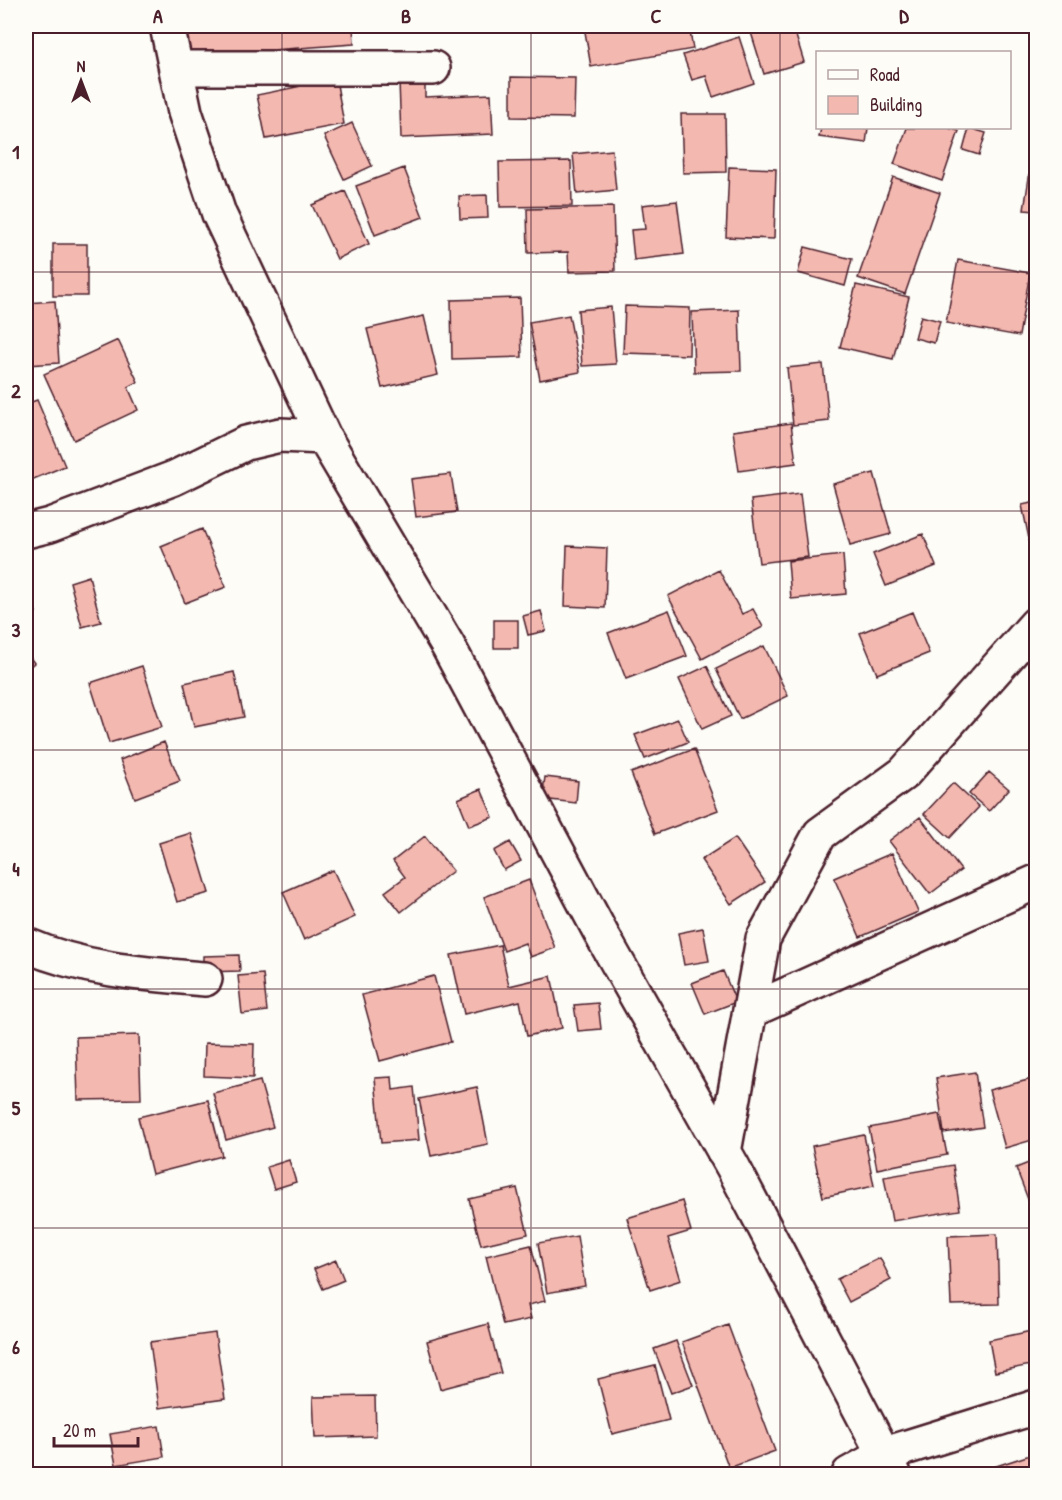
<svg xmlns="http://www.w3.org/2000/svg" width="1062" height="1500" font-family="'Patrick Hand',sans-serif">
<style>
.building{fill:#f3b8b0;stroke:#4a1f2b;stroke-width:1.5}
.lines{fill:none;stroke-linecap:round;stroke-linejoin:round}
.minor-casing{stroke:#4a1f2b;stroke-width:38}
.minor{stroke:#fdfcf7;stroke-width:33}
.grid{fill:none;stroke:#4a1f2b;stroke-width:1.5;stroke-opacity:0.55}
.neatline{fill:none;stroke:#4a1f2b;stroke-width:2}
.grid-label{font-size:20px;text-anchor:middle;font-weight:bold;fill:#4a1f2b}
</style>
<rect width="100%" height="100%" fill="#fdfcf7"/>
<filter id="ink" filterUnits="userSpaceOnUse"><feTurbulence type="fractalNoise" baseFrequency=".0167" numOctaves="2"/><feDisplacementMap in="SourceGraphic" scale="12" xChannelSelector="R" yChannelSelector="G"/><feConvolveMatrix kernelMatrix="1 2 1 2 8 2 1 2 1" color-interpolation-filters="sRGB"/></filter>
<g filter="url(#ink)">
<!-- building -->
<path class="building" d="M186,26H353L354,44L188,56Z
M584,26H689L693,49L591,67Z
M749,26H793L804,62L764,74Z
M739,37L754,83L713,97L706,76L692,80L683,55Z
M511,77L575,78L574,118L511,117Z
M336,79L344,124L266,139L257,95Z
M425,80V97L491,94L493,134L401,138L399,81Z
M681,114H725L726,172L683,173Z
M352,123L372,166L344,179L324,136Z
M821,128H868L866,143L819,137Z
M907,128H948L959,131L942,181L894,164Z
M969,128L986,133L979,155L963,150Z
M612,150L616,190L577,194L573,154Z
M571,161L572,206L500,207L499,162Z
M729,167L776,169L774,239L726,237Z
M404,168L423,217L375,235L356,186Z
M1030,171L1036,172V211L1024,210Z
M893,177L940,193L905,294L858,278Z
M345,191L369,244L337,259L312,205Z
M487,195L488,218L460,219L459,196Z
M677,201L684,254L634,260L631,230L645,229L642,205Z
M613,207L615,271L569,272L568,252L528,253L527,209Z
M53,244H87V296H53Z
M805,247L852,259L845,286L798,273Z
M958,260L1030,273L1019,336L946,323Z
M856,285L909,297L893,359L840,347Z
M520,298L522,357L452,359L451,300Z
M55,301L59,363L26,365V303Z
M625,306L690,308L689,355L623,353Z
M611,307L616,364L582,366L578,310Z
M739,310L741,371L694,372L692,312Z
M569,315L580,372L540,380L529,322Z
M424,316L438,375L382,388L367,329Z
M921,316L940,321L934,343L915,338Z
M118,340L138,382L128,387L138,410L74,440L44,374Z
M823,364L829,421L793,425L787,368Z
M37,400L65,466L31,480L26,467V404Z
M791,423L796,463L739,471L733,431Z
M874,473L891,534L850,545L833,484Z
M451,474L457,512L416,517L411,479Z
M800,494L808,557L759,563L751,500Z
M1036,502V563H1034L1022,505Z
M202,529L226,587L185,603L161,546Z
M923,534L936,566L886,586L873,554Z
M567,546L607,548L605,608L565,606Z
M843,555L846,594L791,599L788,561Z
M719,570L742,614L753,609L763,627L702,659L668,596Z
M89,576L101,622L82,627L70,582Z
M26,595L36,612L26,618Z
M669,610L687,656L626,679L608,633Z
M541,611L546,631L528,635L523,616Z
M912,612L929,653L877,674L860,633Z
M494,620H518V648H494Z
M764,646L788,696L740,719L716,669Z
M26,652L34,663L26,670Z
M142,666L162,727L109,743L90,683Z
M707,666L731,716L702,729L679,679Z
M234,672L244,717L194,727L184,683Z
M678,719L688,742L645,759L635,735Z
M164,742L180,781L135,798L120,760Z
M694,749L718,810L655,834L631,773Z
M989,772L1009,789L989,811L969,794Z
M545,777L578,781L576,803L542,799Z
M953,783L979,807L950,838L924,814Z
M481,789L493,817L469,826L458,799Z
M920,817L961,870L930,894L889,841Z
M191,833L209,893L177,902L159,843Z
M425,836L453,871L401,912L385,892L405,877L393,861Z
M735,838L765,882L731,904L701,860Z
M510,842L521,861L504,870L494,851Z
M892,853L918,912L860,937L834,878Z
M333,870L355,917L304,940L283,892Z
M529,880L555,948L530,957L525,943L504,951L484,897Z
M703,928L709,961L684,965L678,933Z
M500,945L509,986L551,976L562,1028L527,1036L520,1001L464,1014L451,955Z
M239,955L240,971L203,972V956Z
M723,971L736,1002L705,1014L692,983Z
M263,974L267,1011L242,1014L238,976Z
M434,976L451,1042L380,1061L362,995Z
M598,1003L601,1029L578,1031L574,1005Z
M139,1035L141,1099L78,1100L76,1037Z
M205,1043L254,1044L253,1078L204,1076Z
M975,1072L983,1127L944,1133L936,1078Z
M392,1077L393,1090L414,1087L419,1140L381,1143L375,1078Z
M1036,1078V1139L1005,1148L989,1090Z
M260,1081L273,1127L226,1140L213,1093Z
M477,1087L488,1144L431,1156L419,1099Z
M26,1090H29V1114H26Z
M208,1100L222,1156L152,1174L138,1117Z
M939,1114L947,1155L877,1169L869,1128Z
M864,1135L874,1186L823,1197L812,1146Z
M289,1160L296,1182L274,1189L267,1167Z
M1036,1160V1220L1016,1168Z
M953,1165L960,1210L892,1221L884,1177Z
M517,1188L528,1234L481,1245L469,1199Z
M682,1201L691,1231L668,1238L681,1280L650,1290L627,1218Z
M997,1234L999,1304L951,1305L948,1236Z
M577,1236L585,1286L547,1293L538,1243Z
M531,1245L545,1301L528,1305L531,1319L503,1325L486,1256Z
M880,1258L891,1280L849,1302L837,1279Z
M336,1260L344,1280L323,1289L314,1269Z
M488,1324L501,1373L440,1389L427,1341Z
M728,1325L775,1451L729,1468L682,1342Z
M1036,1330V1364L995,1372L989,1340Z
M215,1333L225,1399L159,1408L150,1342Z
M676,1341L693,1385L671,1393L654,1349Z
M655,1365L669,1420L612,1434L598,1379Z
M375,1396L376,1436L315,1438L313,1397Z
M159,1426L164,1457L116,1465L110,1434Z
M1036,1453V1474H972Z"/>
<g class="lines">
<defs>
<path id="minor" d="M167,26L185,112L219,214L324,437L448,646L604,939L733,1167L894,1474
M176,68H433
M26,531L50,525L174,478L246,443L280,435L324,437
M26,945C84,970 142,974 205,979
M750,1011L1036,882
M724,1152L763,939L820,834L904,773L1036,624
M849,1474L885,1454L1036,1407"/>
</defs>
<!-- minor casing -->
<use href="#minor" class="minor-casing"/>
<!-- minor -->
<use href="#minor" class="minor"/>
</g>
</g>
<!-- grid -->
<path class="grid" d="M282,26V1474M531,26V1474M780,26V1474M26,272H1036M26,511H1036M26,750H1036M26,989H1036M26,1228H1036"/>
<!-- margin -->
<rect width="1062" height="1500" fill="none" stroke="#fdfcf7" stroke-width="66"/>
<!-- legend -->
<rect x="816" y="51" width="195" height="78" fill="#fdfcf7" stroke="#b5a4a5" stroke-width="1.5"/>
<rect x="828" y="70" width="30" height="9" fill="#fdfcf7" stroke="#b5a4a5" stroke-width="1.5"/>
<text x="870" y="81" font-size="18" fill="#4a1f2b">Road</text>
<rect x="828" y="96" width="30" height="18" fill="#f3b8b0" stroke="#b5a4a5" stroke-width="1.5"/>
<text x="870" y="111" font-size="18" fill="#4a1f2b">Building</text>
<!-- north arrow -->
<g transform="translate(81 81)" stroke="#fdfcf7" stroke-width="4.5" paint-order="stroke">
<path d="M0-4.5L10 22L0 15L-10 22Z" fill="#4a1f2b"/>
<text y="-9" font-size="16" font-weight="bold" text-anchor="middle" fill="#4a1f2b">N</text>
</g>
<!-- scale -->
<path d="M54 1437v9h84v-9" fill="none" stroke="#4a1f2b" stroke-width="3"/>
<text x="63" y="1437" font-size="18" fill="#4a1f2b" stroke="#fdfcf7" stroke-width="4.5" paint-order="stroke">20 m</text>
<rect x="33" y="33" width="996" height="1434" class="neatline"/>
<g class="grid-label">
<text x="158" y="23">A</text>
<text x="406" y="23">B</text>
<text x="656" y="23">C</text>
<text x="904" y="23">D</text>
<text x="16" y="159">1</text>
<text x="16" y="398">2</text>
<text x="16" y="637">3</text>
<text x="16" y="876">4</text>
<text x="16" y="1115">5</text>
<text x="16" y="1354">6</text>
</g>
</svg>
